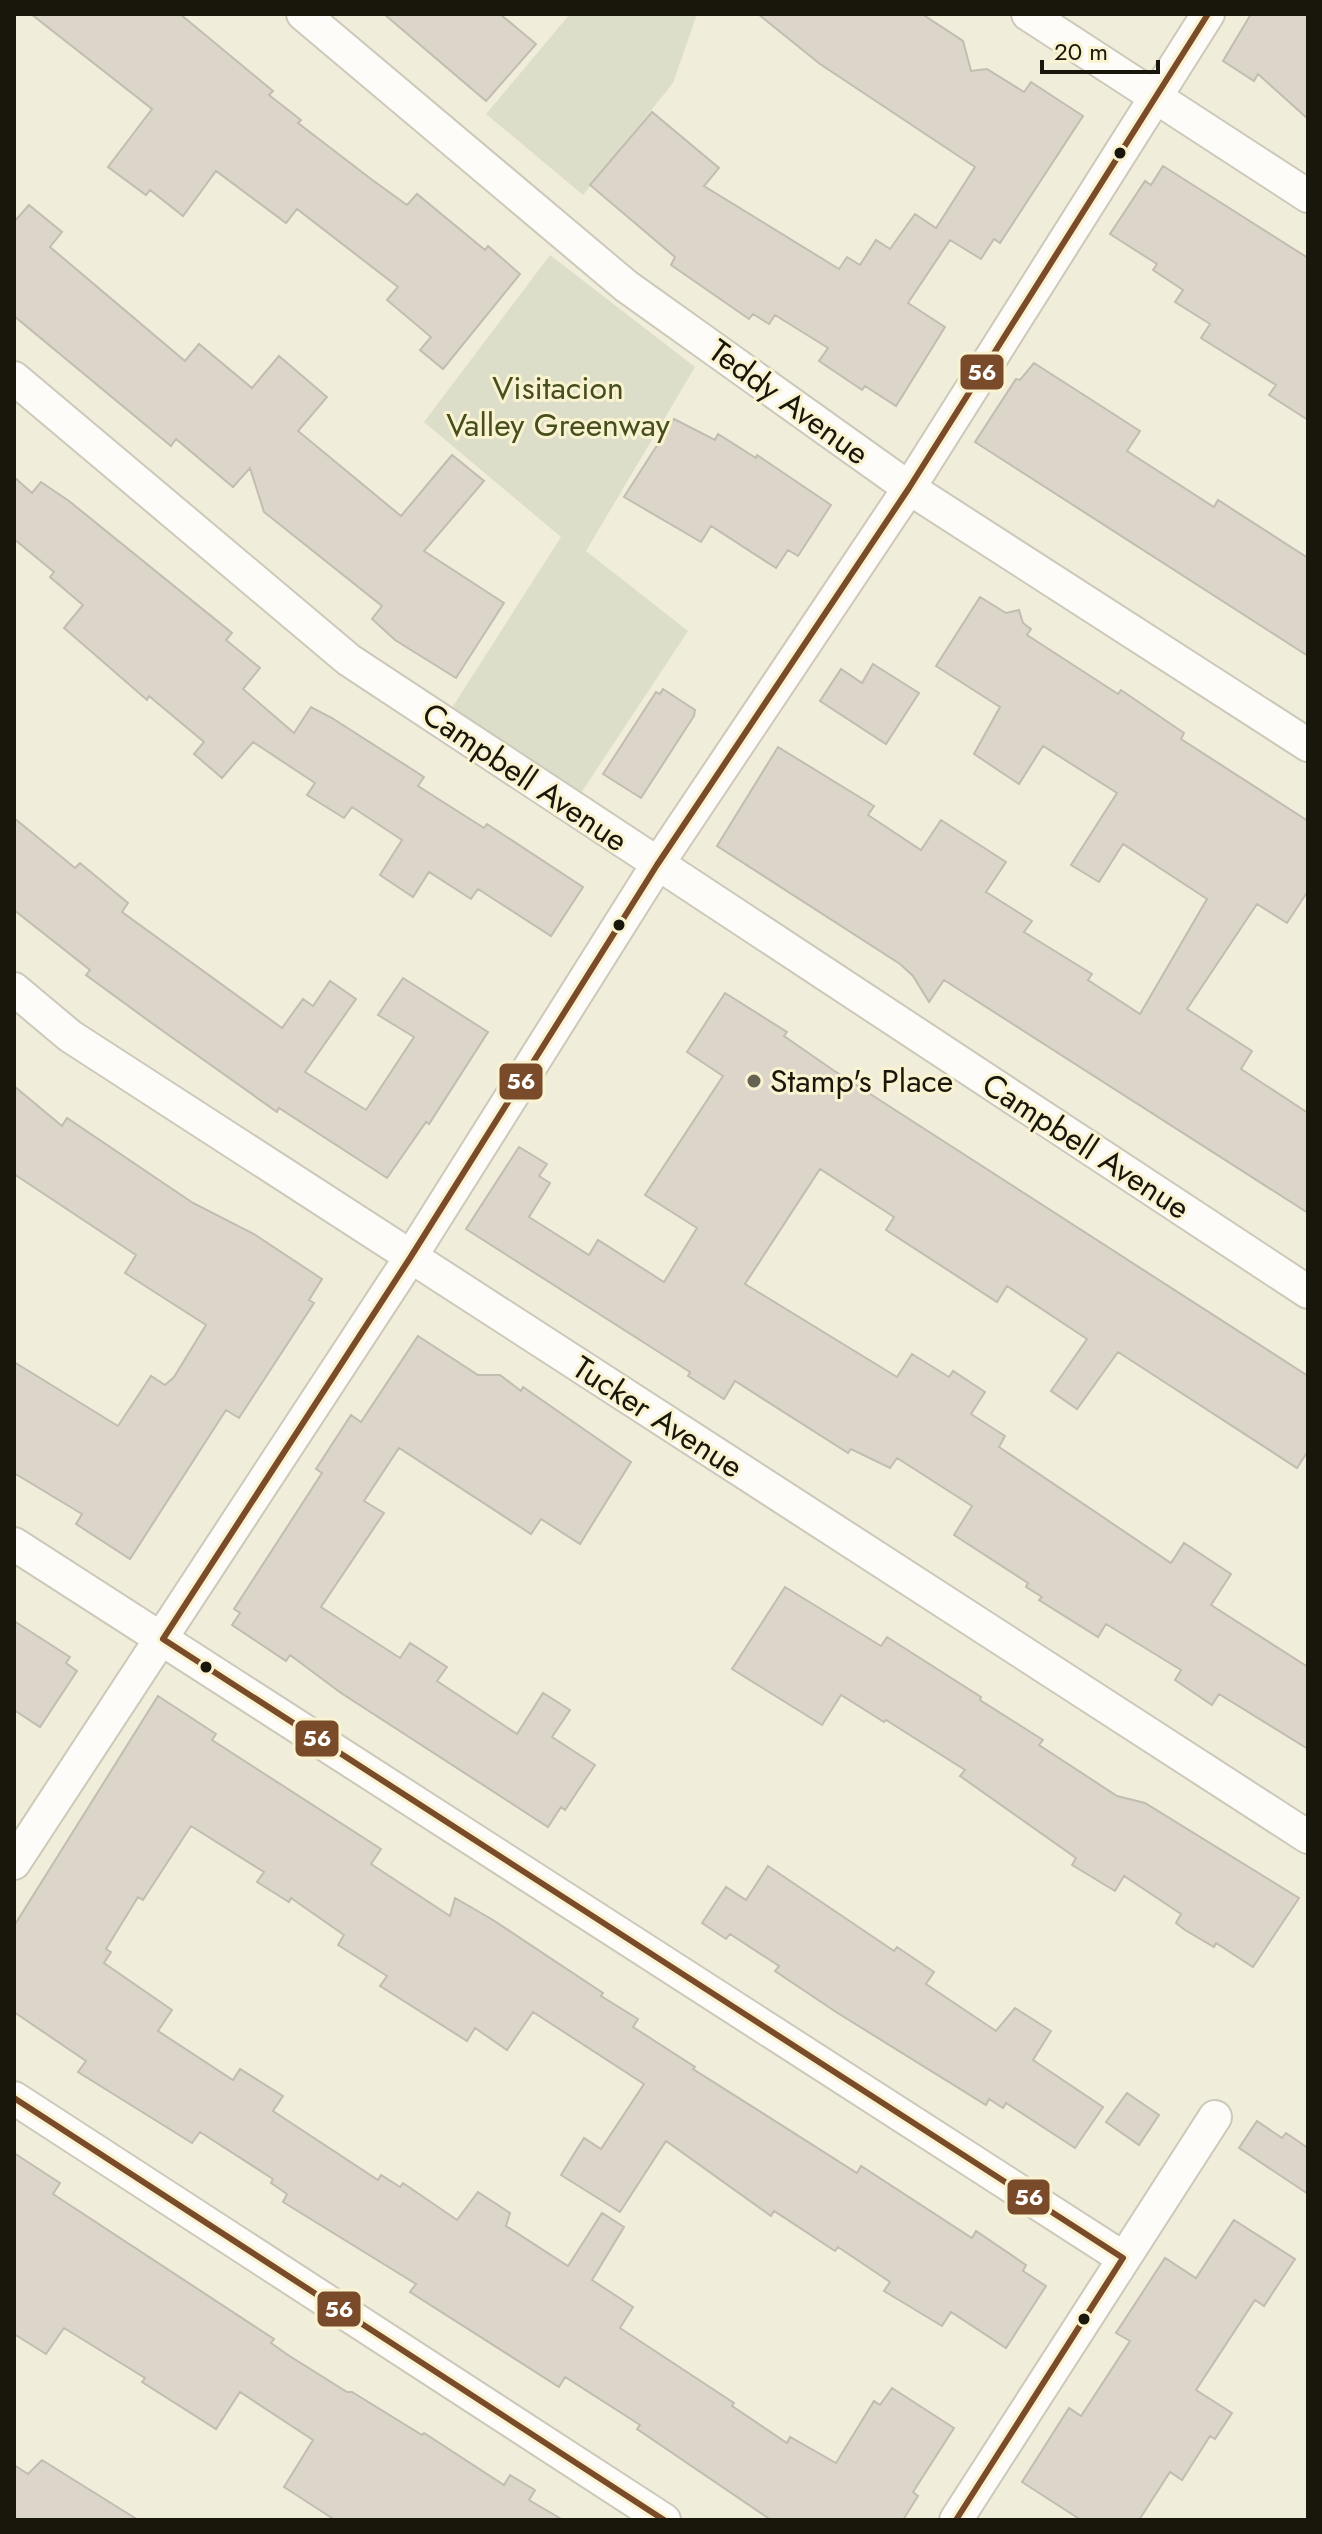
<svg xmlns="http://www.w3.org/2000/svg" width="1322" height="2534" font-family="Jost,sans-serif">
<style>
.green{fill:#dddeca}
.building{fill:#dcd5ca;stroke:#c3bcb1;stroke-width:2}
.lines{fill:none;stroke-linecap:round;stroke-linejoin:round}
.minor-casing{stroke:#ccc9ba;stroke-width:36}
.minor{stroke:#fdfcf9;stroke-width:32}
.bus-1-casing{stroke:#f9f3d1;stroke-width:12}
.bus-1{stroke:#7a4b2a;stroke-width:6}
.bus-dot{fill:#19170b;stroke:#f9f3d1;stroke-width:3}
.poi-dot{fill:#646253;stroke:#f9f3d1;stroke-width:3}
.labels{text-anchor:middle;stroke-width:6;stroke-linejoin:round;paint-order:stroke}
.park-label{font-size:32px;fill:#454e1c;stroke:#f9f3d1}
.street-label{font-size:32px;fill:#19170b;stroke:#f9f3d1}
.poi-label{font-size:32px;fill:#19170b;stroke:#f9f3d1;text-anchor:start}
.line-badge{stroke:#f9f3d1;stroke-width:3}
.badge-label{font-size:22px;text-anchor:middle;font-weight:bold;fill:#fff}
</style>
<rect width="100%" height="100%" fill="#f0edda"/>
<!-- green -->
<path class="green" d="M570,14H697L673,83L583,195L486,114Z
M550,255L695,367L586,551L688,631L579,796L450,711L561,537L424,422Z"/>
<!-- building -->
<path class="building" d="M31,14H180L273,91L269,95L301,120L298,123L371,179L407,205L417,194L485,250L488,246L520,274L443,369L420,350L431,337L387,300L398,287L297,209L286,223L216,171L183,216L150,190L146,195L108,167L152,109Z
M384,14H500L536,44L486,101Z
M758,14H922L963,41L971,71L987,69L1024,92L1031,82L1083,116L1000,243L994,239L981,259L950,240L908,303L945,327L896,406L865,386L862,390L819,361L828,348L775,315L769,324L753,314L749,319L671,265L675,257L590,185L652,112L719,168L704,186L839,269L847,257L860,265L876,240L890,249L915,214L936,228L975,167L820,64Z
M1251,14H1308V119L1258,74L1254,81L1223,61Z
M1163,166L1308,258V420L1269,395L1276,385L1201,338L1210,324L1175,302L1183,290L1153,270L1157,264L1110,234L1145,181L1151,185Z
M29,205L62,232L50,247L185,361L199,344L252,388L279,356L327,397L298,431L401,516L452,455L484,481L424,551L504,603L456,678L395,640L372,619L382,606L264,512L250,468L233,487L176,439L171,446L14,316V222Z
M1034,363L1140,431L1127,451L1214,507L1218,500L1308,558V656L975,442L1016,379L1020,380Z
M674,419L715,440L718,434L756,458L757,455L831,505L798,556L788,550L776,568L711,526L701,542L624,497Z
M14,477L32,493L41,482L69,501L232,633L226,640L260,668L243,689L294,733L311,707L332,718L424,777L418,786L484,828L487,824L583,887L551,936L478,889L471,899L429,872L413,897L380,875L402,840L352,807L344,818L307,795L315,783L253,742L222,778L194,754L204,742L149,696L147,700L64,628L83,605L50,577L54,572L14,539Z
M980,597L1006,613L1019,610L1023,623L1031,629L1027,635L1118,694L1121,690L1184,733L1181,739L1308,821V891L1287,923L1257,904L1187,1009L1252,1051L1241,1069L1308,1113V1213L944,980L929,1002L913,976L900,964L717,846L778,747L874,806L868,815L921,850L941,820L1006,862L986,892L1032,921L1024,932L1092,974L1088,980L1140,1014L1207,899L1123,844L1099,882L1071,865L1117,793L1043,746L1019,784L974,754L1000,707L936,666Z
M873,664L919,693L886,744L820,701L841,669L862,683Z
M663,689L695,710L694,716L641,798L603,774L656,692L660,694Z
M14,818L75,868L80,863L128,903L122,912L282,1028L303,999L313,1006L330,981L356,999L305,1072L366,1110L414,1037L378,1015L403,978L488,1032L429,1124L426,1122L387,1178L279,1108L277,1112L153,1024L86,975L90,970L14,910Z
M725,993L787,1032L784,1036L833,1070L1308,1376V1451L1297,1468L1118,1352L1077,1409L1051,1391L1087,1339L1007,1286L997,1302L886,1230L894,1217L820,1169L745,1284L897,1377L912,1354L949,1377L953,1371L985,1392L971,1414L1005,1436L999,1447L1171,1563L1184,1543L1231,1574L1211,1605L1308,1667V1749L1219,1694L1212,1705L1175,1680L1181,1670L1106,1624L1098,1637L1039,1600L1042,1597L1026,1587L1028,1583L954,1535L972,1506L897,1458L890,1468L851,1449L848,1453L735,1381L724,1399L688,1376L690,1372L466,1229L519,1147L547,1164L539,1176L550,1183L529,1217L589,1255L598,1240L664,1282L697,1228L645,1195L723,1076L687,1052Z
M14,1086L62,1126L67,1118L193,1203L254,1234L322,1279L309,1300L314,1303L239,1418L226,1410L130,1559L76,1524L82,1514L14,1473V1362L118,1426L151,1376L165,1385L174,1377L206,1325L125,1273L136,1255L14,1174Z
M418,1336L478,1375H500L521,1391L523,1387L631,1462L580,1544L541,1519L531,1534L399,1448L364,1501L384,1513L321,1607L400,1658L410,1643L447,1667L437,1681L517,1734L543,1693L570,1710L552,1737L595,1765L565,1810L561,1807L548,1827L341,1693L290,1655L286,1661L232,1625L240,1613L234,1609L322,1473L316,1469L351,1415L361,1422Z
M785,1587L881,1646L887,1637L981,1697L980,1700L1043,1740L1039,1745L1117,1796L1145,1803L1299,1898L1253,1967L1216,1943L1214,1947L1185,1930L1176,1923L1181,1914L1124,1876L1115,1891L1072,1865L1076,1858L960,1776L965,1770L886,1720L884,1722L841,1695L822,1725L732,1669Z
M14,1621L70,1657L66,1663L77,1671L40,1727L14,1710Z
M158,1696L216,1734L212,1740L381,1849L371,1864L450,1916L455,1898L493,1920L603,1993L601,1996L638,2019L633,2027L695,2067L693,2069L857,2173L861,2166L972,2238L976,2231L1026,2265L1023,2271L1046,2286L1006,2348L951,2312L942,2326L884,2291L890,2282L838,2247L835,2251L774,2211L771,2216L666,2141L620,2212L561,2175L584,2138L601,2149L644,2084L533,2012L507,2050L475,2028L467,2041L380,1986L387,1976L338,1945L344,1935L291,1898L289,1902L257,1882L264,1872L191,1826L143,1900L138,1897L106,1949L111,1952L104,1963L172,2010L158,2031L233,2080L240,2069L283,2096L273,2111L378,2180L381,2175L400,2187L403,2183L457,2220L478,2192L510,2213L506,2226L568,2266L602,2213L624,2227L592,2280L633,2307L620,2328L734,2403L732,2406L787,2443L790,2437L836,2463L874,2401L880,2405L892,2388L954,2428L913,2492L918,2496L903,2520H771L637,2429L640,2425L565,2377L559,2387L410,2292L416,2284L283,2202L287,2194L271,2183L273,2179L200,2132L192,2143L78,2072L86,2061L14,2012V1926Z
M768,1866L894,1951L897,1947L934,1972L926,1984L996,2031L1015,2008L1051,2031L1033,2060L1103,2107L1075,2148L1006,2103L1003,2108L989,2099L986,2105L836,2012L775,1971L779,1966L730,1934L726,1939L702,1923L726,1887L746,1900Z
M1127,2093L1159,2115L1139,2145L1106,2122Z
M1257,2121L1282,2138L1286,2133L1308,2148V2194L1239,2148Z
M14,2153L60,2183L53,2194L274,2339L271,2343L288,2355L347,2392H352L422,2435L424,2433L504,2485L510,2475L535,2490L529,2500L563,2520H335L284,2487L313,2440L240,2392L216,2429L142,2382L145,2378L64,2328L46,2354L14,2334Z
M1234,2220L1295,2259L1264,2306L1255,2300L1196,2390L1232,2413L1215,2439L1210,2436L1182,2480L1170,2472L1139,2520H1081L1022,2482L1069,2408L1081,2416L1130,2341L1116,2333L1165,2258L1196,2278Z
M42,2460L138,2520H14V2465L28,2474Z"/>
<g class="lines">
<defs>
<path id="minor" d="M303,14L626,286L909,488L1308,745
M1028,14L1308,196
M14,378L349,660L1308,1292
M14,989L70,1036L1308,1837
M14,1544L1123,2258
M14,1863L410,1258L657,865L909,488L1208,14
M14,2098L664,2520
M956,2520L1215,2117"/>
</defs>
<!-- minor casing -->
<use href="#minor" class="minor-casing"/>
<!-- minor -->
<use href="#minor" class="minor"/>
<defs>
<path id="bus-1" d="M14,2098L664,2520
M956,2520L1123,2258L163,1639L410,1258L657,865L909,488L1208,14"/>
</defs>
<!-- bus-1 casing -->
<use href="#bus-1" class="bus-1-casing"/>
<!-- bus-1 -->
<use href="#bus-1" class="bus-1"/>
</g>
<!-- markers -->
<g class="bus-dot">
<circle cx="1120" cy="153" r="7"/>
<circle cx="619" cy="925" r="7"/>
<circle cx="206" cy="1667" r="7"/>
<circle cx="1084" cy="2319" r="7"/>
</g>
<circle class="poi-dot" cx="754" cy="1081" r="8"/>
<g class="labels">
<!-- park labels -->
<g class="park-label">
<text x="558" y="399">Visitacion<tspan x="558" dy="37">Valley Greenway</tspan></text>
</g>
<!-- street labels -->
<g class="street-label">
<text transform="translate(789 402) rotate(36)" y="11">Teddy Avenue</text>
<text transform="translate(525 777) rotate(34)" y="11">Campbell Avenue</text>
<text transform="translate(1086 1146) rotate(33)" y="11">Campbell Avenue</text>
<text transform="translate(658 1417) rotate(33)" y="11">Tucker Avenue</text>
</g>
<!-- poi labels -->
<g class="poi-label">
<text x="770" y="1092">Stamp's Place</text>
</g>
</g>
<g class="line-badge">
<rect x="959" y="353" width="46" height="38" rx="8" fill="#7a4b2a"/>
<rect x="498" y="1062" width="46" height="39" rx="8" fill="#7a4b2a"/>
<rect x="294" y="1719" width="46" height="39" rx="8" fill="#7a4b2a"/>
<rect x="1006" y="2178" width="45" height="38" rx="8" fill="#7a4b2a"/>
<rect x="316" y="2290" width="46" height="38" rx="8" fill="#7a4b2a"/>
</g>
<g class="badge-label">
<text x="982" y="380">56</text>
<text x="521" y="1089">56</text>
<text x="317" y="1746">56</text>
<text x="1029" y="2205">56</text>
<text x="339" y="2317">56</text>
</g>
<!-- border -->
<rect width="1322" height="2534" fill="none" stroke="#19170b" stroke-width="32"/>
<!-- scale -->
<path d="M1042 60v12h116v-12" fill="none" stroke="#19170b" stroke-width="4"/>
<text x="1054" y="60" font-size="24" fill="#19170b" stroke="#f9f3d1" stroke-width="6" paint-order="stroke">20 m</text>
</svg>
